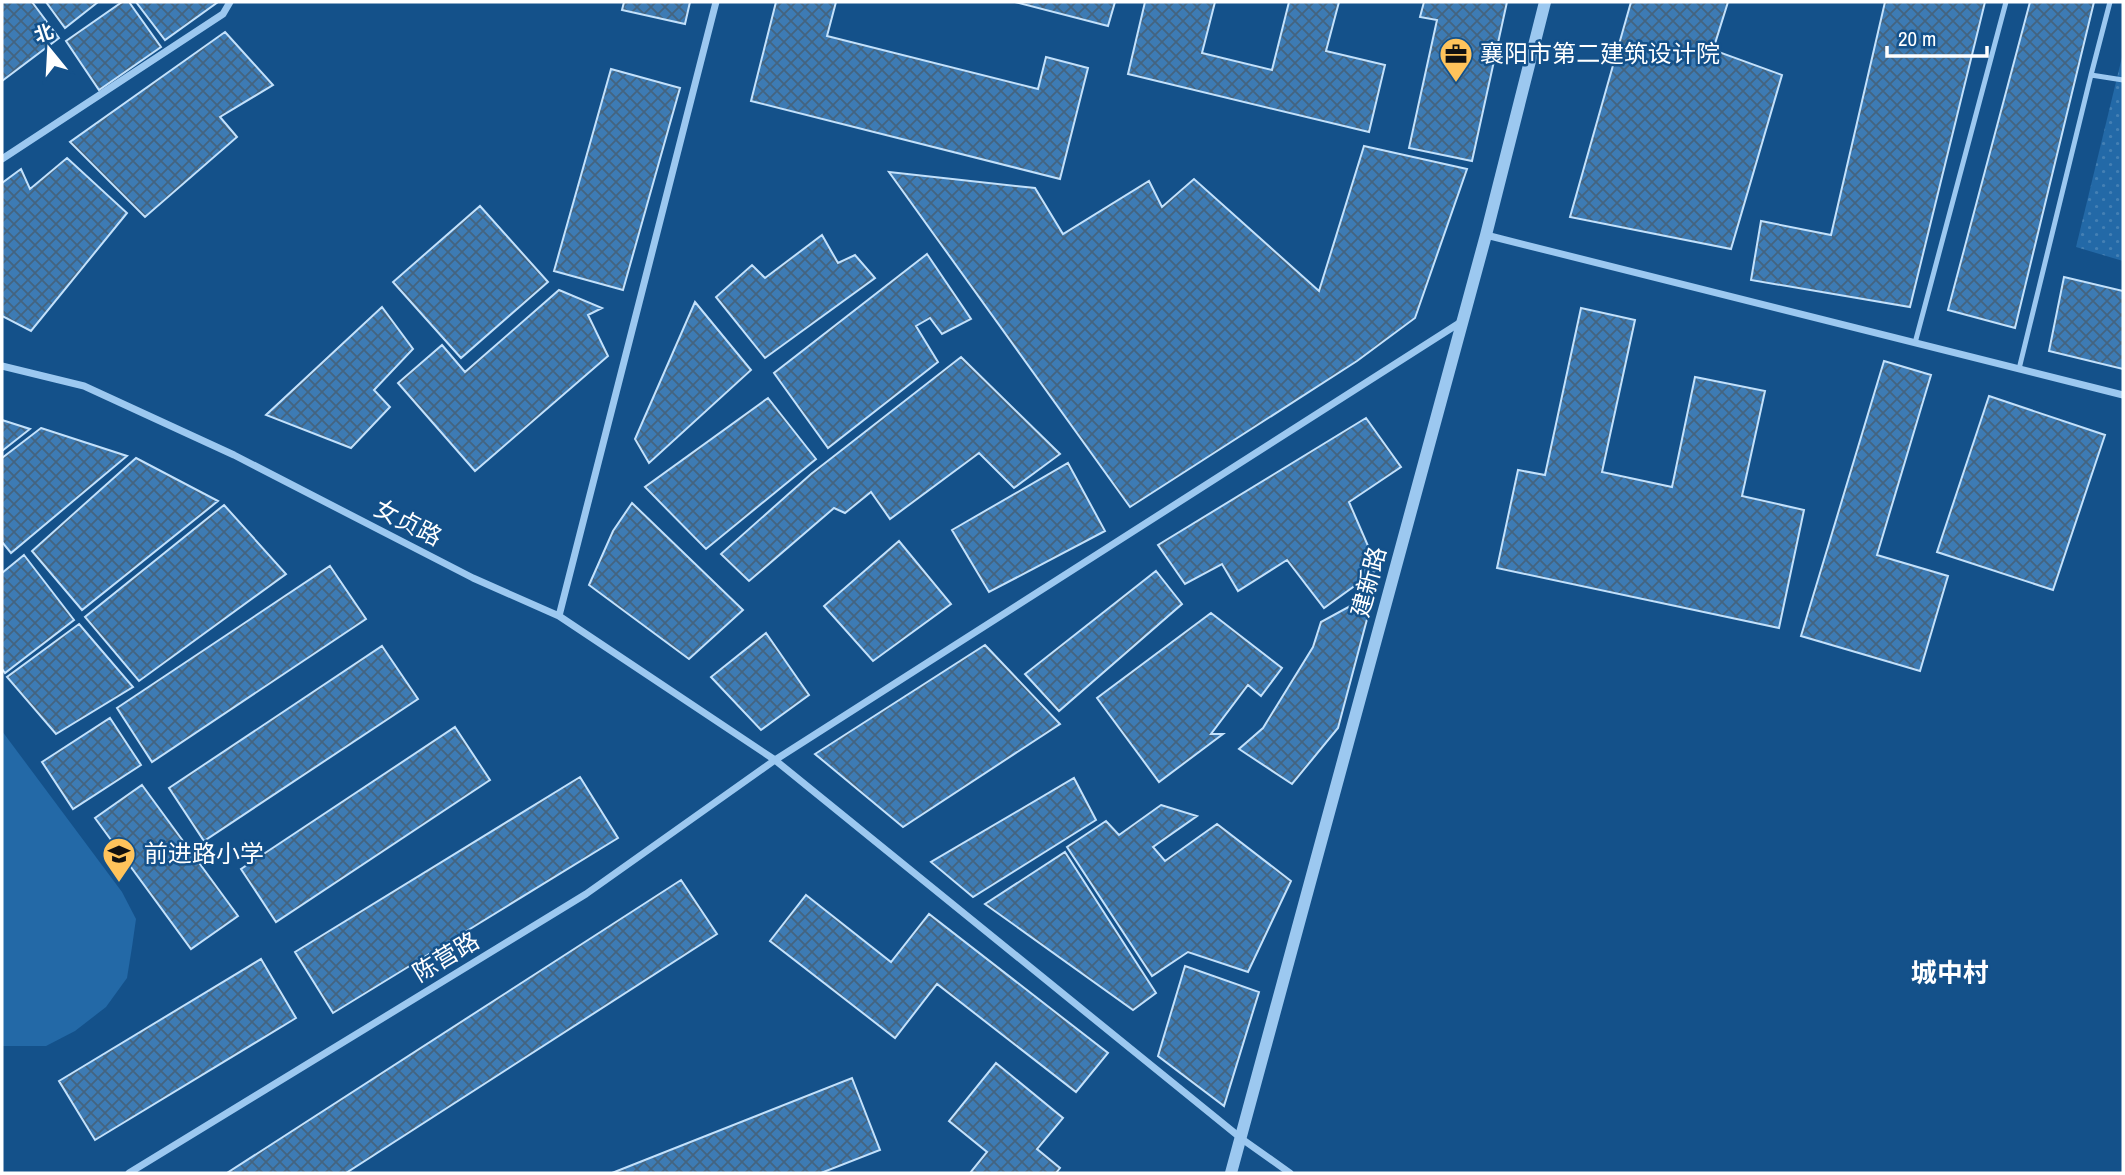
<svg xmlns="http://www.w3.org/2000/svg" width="2125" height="1175" font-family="'Archivo Narrow','Noto Sans SC',sans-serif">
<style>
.grass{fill:#2369a7}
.park{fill:url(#park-dots)}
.building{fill:url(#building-cross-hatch);stroke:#c3e1fb;stroke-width:2}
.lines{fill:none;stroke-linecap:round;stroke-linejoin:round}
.service{stroke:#9cc8f0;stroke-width:5}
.minor{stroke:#9cc8f0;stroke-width:7}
.tertiary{stroke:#9cc8f0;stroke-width:12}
.labels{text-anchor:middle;stroke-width:5;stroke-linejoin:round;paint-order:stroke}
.poi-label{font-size:24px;fill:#fff;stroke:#14518a;text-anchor:start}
.street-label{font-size:24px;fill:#fff;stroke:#14518a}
.neighbourhood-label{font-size:26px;font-weight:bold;fill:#fff;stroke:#14518a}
</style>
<defs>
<pattern id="park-dots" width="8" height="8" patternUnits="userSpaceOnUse" patternTransform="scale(1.75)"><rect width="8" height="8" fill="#2369a7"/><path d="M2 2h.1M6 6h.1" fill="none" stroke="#4480b4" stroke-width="1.8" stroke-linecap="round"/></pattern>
<pattern id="building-cross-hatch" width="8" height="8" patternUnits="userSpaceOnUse" patternTransform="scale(1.75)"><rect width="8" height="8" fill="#3d7bb4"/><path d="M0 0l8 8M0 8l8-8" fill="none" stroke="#446480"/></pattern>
</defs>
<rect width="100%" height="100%" fill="#14518a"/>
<!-- grass -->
<path class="grass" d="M2,731L122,892L136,919L132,947L127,978L106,1007L75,1031L46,1046H2Z"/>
<!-- park -->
<path class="park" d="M2123,53V261L2076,247Z"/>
<!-- building -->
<path class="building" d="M2,2H32L59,38L2,81Z
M46,2H98L65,28Z
M122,2H129L161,47L99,90L66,41Z
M136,2H218L165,40Z
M624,2H690L685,24L622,10Z
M776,2H836L827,36L1038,89L1046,57L1088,68L1060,179L751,101Z
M1015,2H1115L1108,26Z
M1145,2H1215L1202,53L1272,70L1289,2H1339L1326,51L1385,65L1369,132L1128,74Z
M1424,2H1507L1472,161L1409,148L1437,20L1420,17Z
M1631,2H1728L1713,50L1782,75L1731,249L1570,217Z
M1885,2H1985L1910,307L1751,280L1761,221L1831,235Z
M2030,2H2094L2015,328L1948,310Z
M225,32L273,85L220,117L237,137L145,217L70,142Z
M611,69L680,88L623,290L554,271Z
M1364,146L1467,169L1415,318L1357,361L1130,507L889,172L1035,188L1063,234L1149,181L1162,207L1194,179L1319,291Z
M67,158L127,213L31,331L2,316V183L21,169L30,189Z
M480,206L548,282L461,358L393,282Z
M822,235L838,263L855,255L875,278L765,358L716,297L752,265L765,278Z
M927,254L971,319L942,334L930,318L916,326L938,362L828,448L774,373Z
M2064,277L2123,291V369L2049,351Z
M559,290L602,308L588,315L608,356L475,471L398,383L442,345L465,372Z
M695,302L751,370L649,463L635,439Z
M382,307L413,349L374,390L390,407L351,448L266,415Z
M1581,308L1635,320L1602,472L1672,487L1695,377L1765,391L1742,496L1804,510L1779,628L1497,568L1518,470L1545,475Z
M961,357L1060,454L1014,488L979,453L890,519L871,492L845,513L834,508L749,581L721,554L811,474Z
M1884,361L1931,375L1877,555L1948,576L1920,671L1801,636Z
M1989,396L2105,435L2053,590L1937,552Z
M768,398L816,459L706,549L645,487Z
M1366,418L1401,467L1349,502L1378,569L1324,608L1287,560L1238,591L1222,564L1185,584L1158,545Z
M2,420L30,429L2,451Z
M41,428L127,456L11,553L2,542V458Z
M136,458L218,501L82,610L32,551Z
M1068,463L1105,531L989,592L952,530Z
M632,503L743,610L689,659L589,585L613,531Z
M224,505L286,574L139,681L85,617Z
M899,541L951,604L873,661L824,606Z
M24,555L74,620L5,673L2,669V573Z
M330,566L366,619L152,762L117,708Z
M1156,571L1182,604L1059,711L1025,674Z
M1374,593L1338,728L1292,784L1239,749L1263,728L1313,647L1321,622Z
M1211,613L1282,668L1261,696L1248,685L1211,734H1223L1159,782L1097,698Z
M79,624L133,687L56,734L7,677Z
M766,633L809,695L761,730L711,677Z
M985,645L1060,724L903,827L815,754Z
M382,646L418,699L204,841L169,788Z
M110,718L141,765L73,809L42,762Z
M455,727L490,780L276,922L241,869Z
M580,777L618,838L333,1013L295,952Z
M1074,778L1096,820L973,897L931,862Z
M142,785L238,916L191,949L95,818Z
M1161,805L1197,816L1153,847L1165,861L1217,824L1291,881L1248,972L1188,952L1152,976L1067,847L1106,821L1119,835Z
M1065,852L1156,993L1133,1010L985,904Z
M681,880L717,934L346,1173H227Z
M806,895L891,962L929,914L1108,1053L1076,1092L937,984L895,1038L770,941Z
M261,959L296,1018L95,1140L59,1081Z
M1185,966L1259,992L1224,1106L1158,1056Z
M996,1063L1063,1118L1037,1149L1060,1168L1056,1173H970L987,1152L949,1121Z
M852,1078L880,1150L821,1173H612Z"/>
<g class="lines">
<!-- service -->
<path class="service" d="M2110,2L2091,75L2123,80
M1915,343L2006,2
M2019,369L2091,75"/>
<!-- minor -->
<path class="minor" d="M2,159L223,14L230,2
M1486,235L2123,395
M2,366L84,386L234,455L473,578L559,616L775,760L1242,1139L1290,1173
M559,616L716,2
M129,1173L586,894L775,760L1461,322"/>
<!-- tertiary -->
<path class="tertiary" d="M1231,1173L1486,235L1545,2"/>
</g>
<!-- icons -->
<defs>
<symbol id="office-pin" viewBox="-11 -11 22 30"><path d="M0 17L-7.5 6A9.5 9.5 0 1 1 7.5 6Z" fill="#ffc35b" stroke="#14518a"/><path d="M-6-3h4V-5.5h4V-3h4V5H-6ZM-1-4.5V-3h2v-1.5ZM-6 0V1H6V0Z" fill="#111"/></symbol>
<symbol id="school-pin" viewBox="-11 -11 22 30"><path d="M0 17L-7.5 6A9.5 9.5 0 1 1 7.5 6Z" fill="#ffc35b" stroke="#14518a"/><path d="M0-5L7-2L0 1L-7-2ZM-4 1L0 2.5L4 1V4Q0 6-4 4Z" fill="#111"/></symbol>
</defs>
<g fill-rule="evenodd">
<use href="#office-pin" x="1437" y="35" width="38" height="52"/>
<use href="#school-pin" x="100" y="835" width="38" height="52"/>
</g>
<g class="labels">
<!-- poi labels -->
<g class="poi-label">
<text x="1480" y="62">襄阳市第二建筑设计院</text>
<text x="144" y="862">前进路小学</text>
</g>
<!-- street labels -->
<g class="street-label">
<text transform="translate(408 523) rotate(27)" y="8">女贞路</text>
<text transform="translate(1369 582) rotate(-75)" y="8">建新路</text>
<text transform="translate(446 957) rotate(-31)" y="8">陈营路</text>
</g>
<!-- neighbourhood labels -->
<g class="neighbourhood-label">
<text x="1950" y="982">城中村</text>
</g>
</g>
<!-- border -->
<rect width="2125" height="1175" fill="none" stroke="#ffffff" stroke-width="7"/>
<!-- north arrow -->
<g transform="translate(49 49) rotate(342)" stroke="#14518a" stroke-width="5" paint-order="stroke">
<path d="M0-5L12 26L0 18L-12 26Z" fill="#ffffff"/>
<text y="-10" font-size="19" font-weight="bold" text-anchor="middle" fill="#ffffff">北</text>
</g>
<!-- scale -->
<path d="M1887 46v10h100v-10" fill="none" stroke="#ffffff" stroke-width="3.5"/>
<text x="1898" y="46" font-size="21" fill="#ffffff" stroke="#14518a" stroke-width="5" paint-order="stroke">20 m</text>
</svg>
